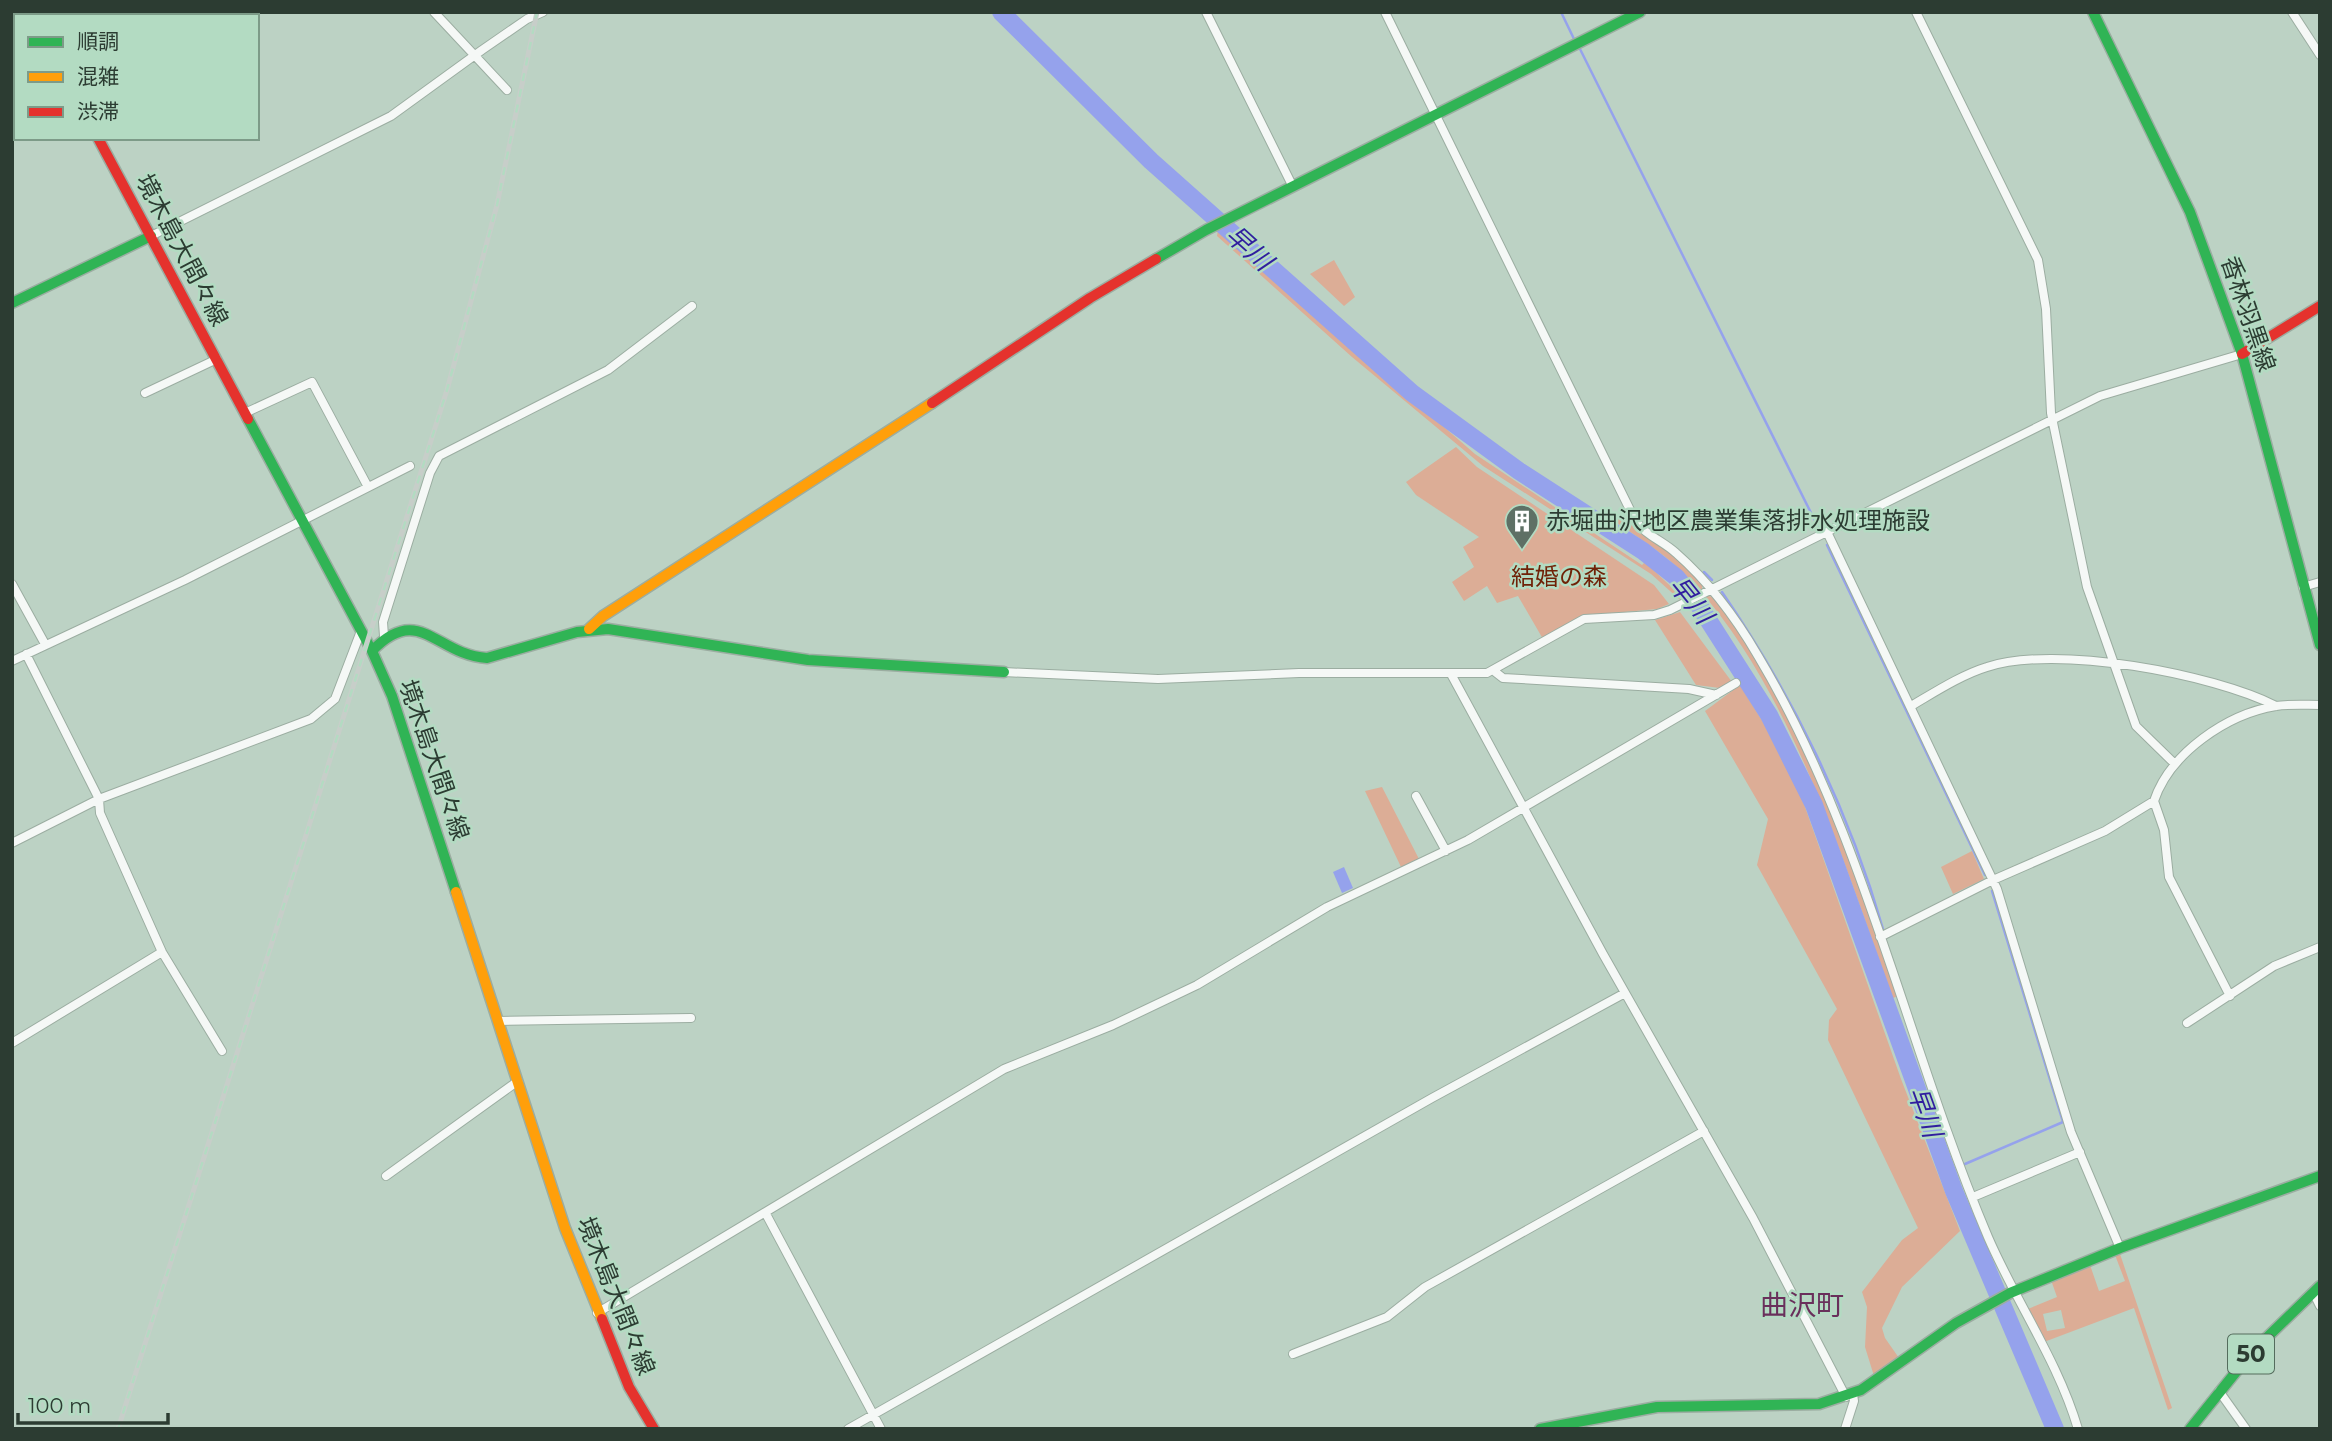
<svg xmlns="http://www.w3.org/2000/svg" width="2332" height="1441" font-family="Montserrat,'Noto Sans JP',sans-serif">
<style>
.green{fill:#dcad96;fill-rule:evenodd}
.water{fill:#95a2ec}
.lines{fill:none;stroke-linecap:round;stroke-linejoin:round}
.stream{stroke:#95a2ec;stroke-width:2.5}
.river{stroke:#95a2ec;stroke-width:18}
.street-casing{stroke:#9bada1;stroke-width:10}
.fast-casing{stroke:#9bada1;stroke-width:13}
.slow-casing{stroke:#9bada1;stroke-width:13}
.jam-casing{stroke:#9bada1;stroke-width:13}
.street{stroke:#f5f8f6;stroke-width:8}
.fast{stroke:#30b455;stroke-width:10}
.slow{stroke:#ff9f0a;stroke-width:10}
.jam{stroke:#e5322d;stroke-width:10}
.rail-casing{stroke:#c7cec9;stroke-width:5}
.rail{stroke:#b3dbc2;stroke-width:2.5;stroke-dasharray:8;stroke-linecap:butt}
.labels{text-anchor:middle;stroke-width:5;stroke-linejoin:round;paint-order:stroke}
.shield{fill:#b3dbc2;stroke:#546c5d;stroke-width:2}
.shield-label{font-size:23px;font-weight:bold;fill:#2c3c32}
.street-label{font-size:24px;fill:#2c3c32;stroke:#b3dbc2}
.poi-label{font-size:24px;fill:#2c3c32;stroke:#b3dbc2;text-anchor:start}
.park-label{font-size:24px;fill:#6f2207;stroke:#b3dbc2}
.water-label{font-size:26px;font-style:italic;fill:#301e9f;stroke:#b3dbc2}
.quarter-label{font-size:28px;fill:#69305b;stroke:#b3dbc2}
</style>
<rect width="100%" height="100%" fill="#bcd2c4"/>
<!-- green -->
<path class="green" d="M1218,230L1475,454L1642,565L1645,562L1682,597L1679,599L1651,574L1483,466L1352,357L1217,236Z
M1334,260L1355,297L1344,306L1310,274Z
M1456,447L1477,467L1654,585L1669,604L1657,609L1581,616L1543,639L1518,596L1497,603L1487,586L1464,601L1452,582L1474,567L1463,547L1479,537L1416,495L1406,482Z
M1604,507L1666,548L1703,584L1702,588C1706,595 1712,596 1717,602C1725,611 1732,621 1739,632C1812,743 1856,873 1898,996L1893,998C1844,864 1793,695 1697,587C1670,556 1635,535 1601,513Z
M1680,612L1732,682L1720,688L1696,685L1655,620Z
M1740,685L1776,743L1804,804L1901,1079L1960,1231L1902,1287L1882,1328L1885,1338L1899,1358L1874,1376L1865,1347L1867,1307L1862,1292L1902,1240L1918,1228L1828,1040L1829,1020L1837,1009L1757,865L1768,819L1705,711Z
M1382,787L1419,859L1401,867L1365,791Z
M1972,851L1984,879L1953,894L1941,867Z
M2120,1254L2165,1387L2172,1408L2168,1410L2134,1308L2044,1342L2028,1309L2057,1297L2051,1280L2090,1265L2099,1291L2125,1281L2115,1255ZM2061,1310L2065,1328L2047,1331L2043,1314Z"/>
<!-- water -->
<path class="water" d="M1344,867L1353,888L1342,893L1333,872Z"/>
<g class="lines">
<!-- stream -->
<path class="stream" d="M1561,12L1574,39
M1580,49L1820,531
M1827,545L1985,875
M1704,572L1712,580
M1722,592C1792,694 1849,810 1883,929
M1965,1164L2063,1122L1992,891
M1954,1191L1959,1189"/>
<!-- river -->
<path class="river" d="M1001,12L1151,161L1412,393L1519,471L1643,551L1676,577L1698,604L1769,715L1814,805L1954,1191L2055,1429"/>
<defs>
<path id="street" d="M434,12L507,90
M1206,12L1292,185
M1385,12L1635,520C1645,535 1663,541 1676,553C1709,582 1736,618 1758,656C1865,835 1907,1046 1988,1237C2016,1302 2058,1361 2078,1429
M1916,12L2038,260L2046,309L2051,413L2087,587L2136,726L2175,764
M2292,12L2320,55
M151,236L391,116L482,50L527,19L543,12
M145,393L217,359
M245,413L312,382L368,487
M1827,532L1997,889L2071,1132L2120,1248
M12,584L45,644
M2303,587L2320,582
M384,636L383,622L430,473L439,456L608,370L692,306
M26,654L99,799L100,813L162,952L222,1051
M12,661L185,580L410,466
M1494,671L1503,678L1689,689L1716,695
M1004,672L1158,679L1299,673H1487L1584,619L1654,615L1670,610L2100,396L2242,354
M1451,674L1603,954L1753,1218L1846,1397
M1911,706C1935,692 1961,675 1987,667C2055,644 2213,674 2276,706
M1416,796L1446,851
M12,843L99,799L311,719L335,699L361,631
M1880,937L1993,880L2105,831L2154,801
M2230,996L2169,877L2164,830L2154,801C2170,753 2227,714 2276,706C2290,704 2305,705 2320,705
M498,1021L691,1018
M2187,1023L2274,966L2320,947
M12,1043L162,952
M386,1176L518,1081
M1973,1197L2080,1152
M766,1214L881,1429
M2313,1292L2320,1306
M597,1313L1004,1069L1113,1025L1197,985L1327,907L1468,840L1736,683
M1293,1354L1387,1317L1425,1287L1704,1131
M2219,1391L2246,1429
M848,1429L1432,1098L1625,993
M1845,1429L1854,1401L1853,1394"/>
<path id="fast" d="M2093,12L2190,212L2242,354L2320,645
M1156,259L1206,230L1640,12
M12,303L151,236
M248,419L372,651L392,696L456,892
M372,651C419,602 436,655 487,658L577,632L608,629L808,660L1004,672
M1540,1429L1657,1407L1819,1404L1861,1390L1956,1323L2010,1293L2120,1248L2320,1176
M2190,1429L2252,1352L2320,1286"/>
<path id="slow" d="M589,629L603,616L932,403
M456,892L565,1228L602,1319"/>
<path id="jam" d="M30,12L32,16
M98,138L248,419
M2242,354L2320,306
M932,403L1090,298L1156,259
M602,1319L629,1387L654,1429"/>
</defs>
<!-- street casing -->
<use href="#street" class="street-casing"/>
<!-- fast casing -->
<use href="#fast" class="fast-casing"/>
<!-- slow casing -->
<use href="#slow" class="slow-casing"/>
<!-- jam casing -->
<use href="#jam" class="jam-casing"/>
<!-- street -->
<use href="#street" class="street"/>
<!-- fast -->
<use href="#fast" class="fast"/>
<!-- slow -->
<use href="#slow" class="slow"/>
<!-- jam -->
<use href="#jam" class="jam"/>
<defs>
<path id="rail" d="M118,1429L447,390L497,205L537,12"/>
</defs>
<!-- rail casing -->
<use href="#rail" class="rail-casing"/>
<!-- rail -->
<use href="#rail" class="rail"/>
</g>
<!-- icons -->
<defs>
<symbol id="building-pin" viewBox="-11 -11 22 30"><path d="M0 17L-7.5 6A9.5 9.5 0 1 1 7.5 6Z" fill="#5e7065" stroke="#b3dbc2"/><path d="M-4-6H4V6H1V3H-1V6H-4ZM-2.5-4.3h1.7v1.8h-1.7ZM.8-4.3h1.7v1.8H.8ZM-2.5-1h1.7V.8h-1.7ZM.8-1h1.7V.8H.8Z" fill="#fff"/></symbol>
</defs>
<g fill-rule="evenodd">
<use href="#building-pin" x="1503" y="502" width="38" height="52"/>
</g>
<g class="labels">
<!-- shield labels -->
<rect class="shield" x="2228" y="1334.5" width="46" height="39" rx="5"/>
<g class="shield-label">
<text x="2251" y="1362">50</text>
</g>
<!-- street labels -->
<g class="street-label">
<text transform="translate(182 250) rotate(62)" y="8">境木島大間々線</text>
<text transform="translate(2248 314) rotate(71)" y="8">香林羽黒線</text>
<text transform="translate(434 760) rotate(71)" y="8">境木島大間々線</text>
<text transform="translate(616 1296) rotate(68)" y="8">境木島大間々線</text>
</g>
<!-- poi labels -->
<g class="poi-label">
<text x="1546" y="529">赤堀曲沢地区農業集落排水処理施設</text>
</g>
<!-- park labels -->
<g class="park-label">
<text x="1559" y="585">結婚の森</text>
</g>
<!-- water labels -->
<g class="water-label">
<text transform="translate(1249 248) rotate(42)" y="9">早川</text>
<text transform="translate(1691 600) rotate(51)" y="9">早川</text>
<text transform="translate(1925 1112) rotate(70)" y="9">早川</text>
</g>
<!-- quarter labels -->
<g class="quarter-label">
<text x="1802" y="1315">曲沢町</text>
</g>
</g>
<!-- border -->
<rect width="2332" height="1441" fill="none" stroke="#2c3c32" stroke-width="28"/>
<!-- legend -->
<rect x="14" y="14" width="245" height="126" fill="#b3dbc2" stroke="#7d9b88" stroke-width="2"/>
<rect x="28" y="37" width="35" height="10" fill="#30b455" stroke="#7d9b88" stroke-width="2"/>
<text x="77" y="49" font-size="21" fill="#2c3c32">順調</text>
<rect x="28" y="72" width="35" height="10" fill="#ff9f0a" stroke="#7d9b88" stroke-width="2"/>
<text x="77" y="84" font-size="21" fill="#2c3c32">混雑</text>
<rect x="28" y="107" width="35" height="10" fill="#e5322d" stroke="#7d9b88" stroke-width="2"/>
<text x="77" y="119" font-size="21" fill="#2c3c32">渋滞</text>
<!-- scale -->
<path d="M18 1413v10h150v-10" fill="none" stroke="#2c3c32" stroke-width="3.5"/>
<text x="28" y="1413" font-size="21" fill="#2c3c32" stroke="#b3dbc2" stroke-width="5" paint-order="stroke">100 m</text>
</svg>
